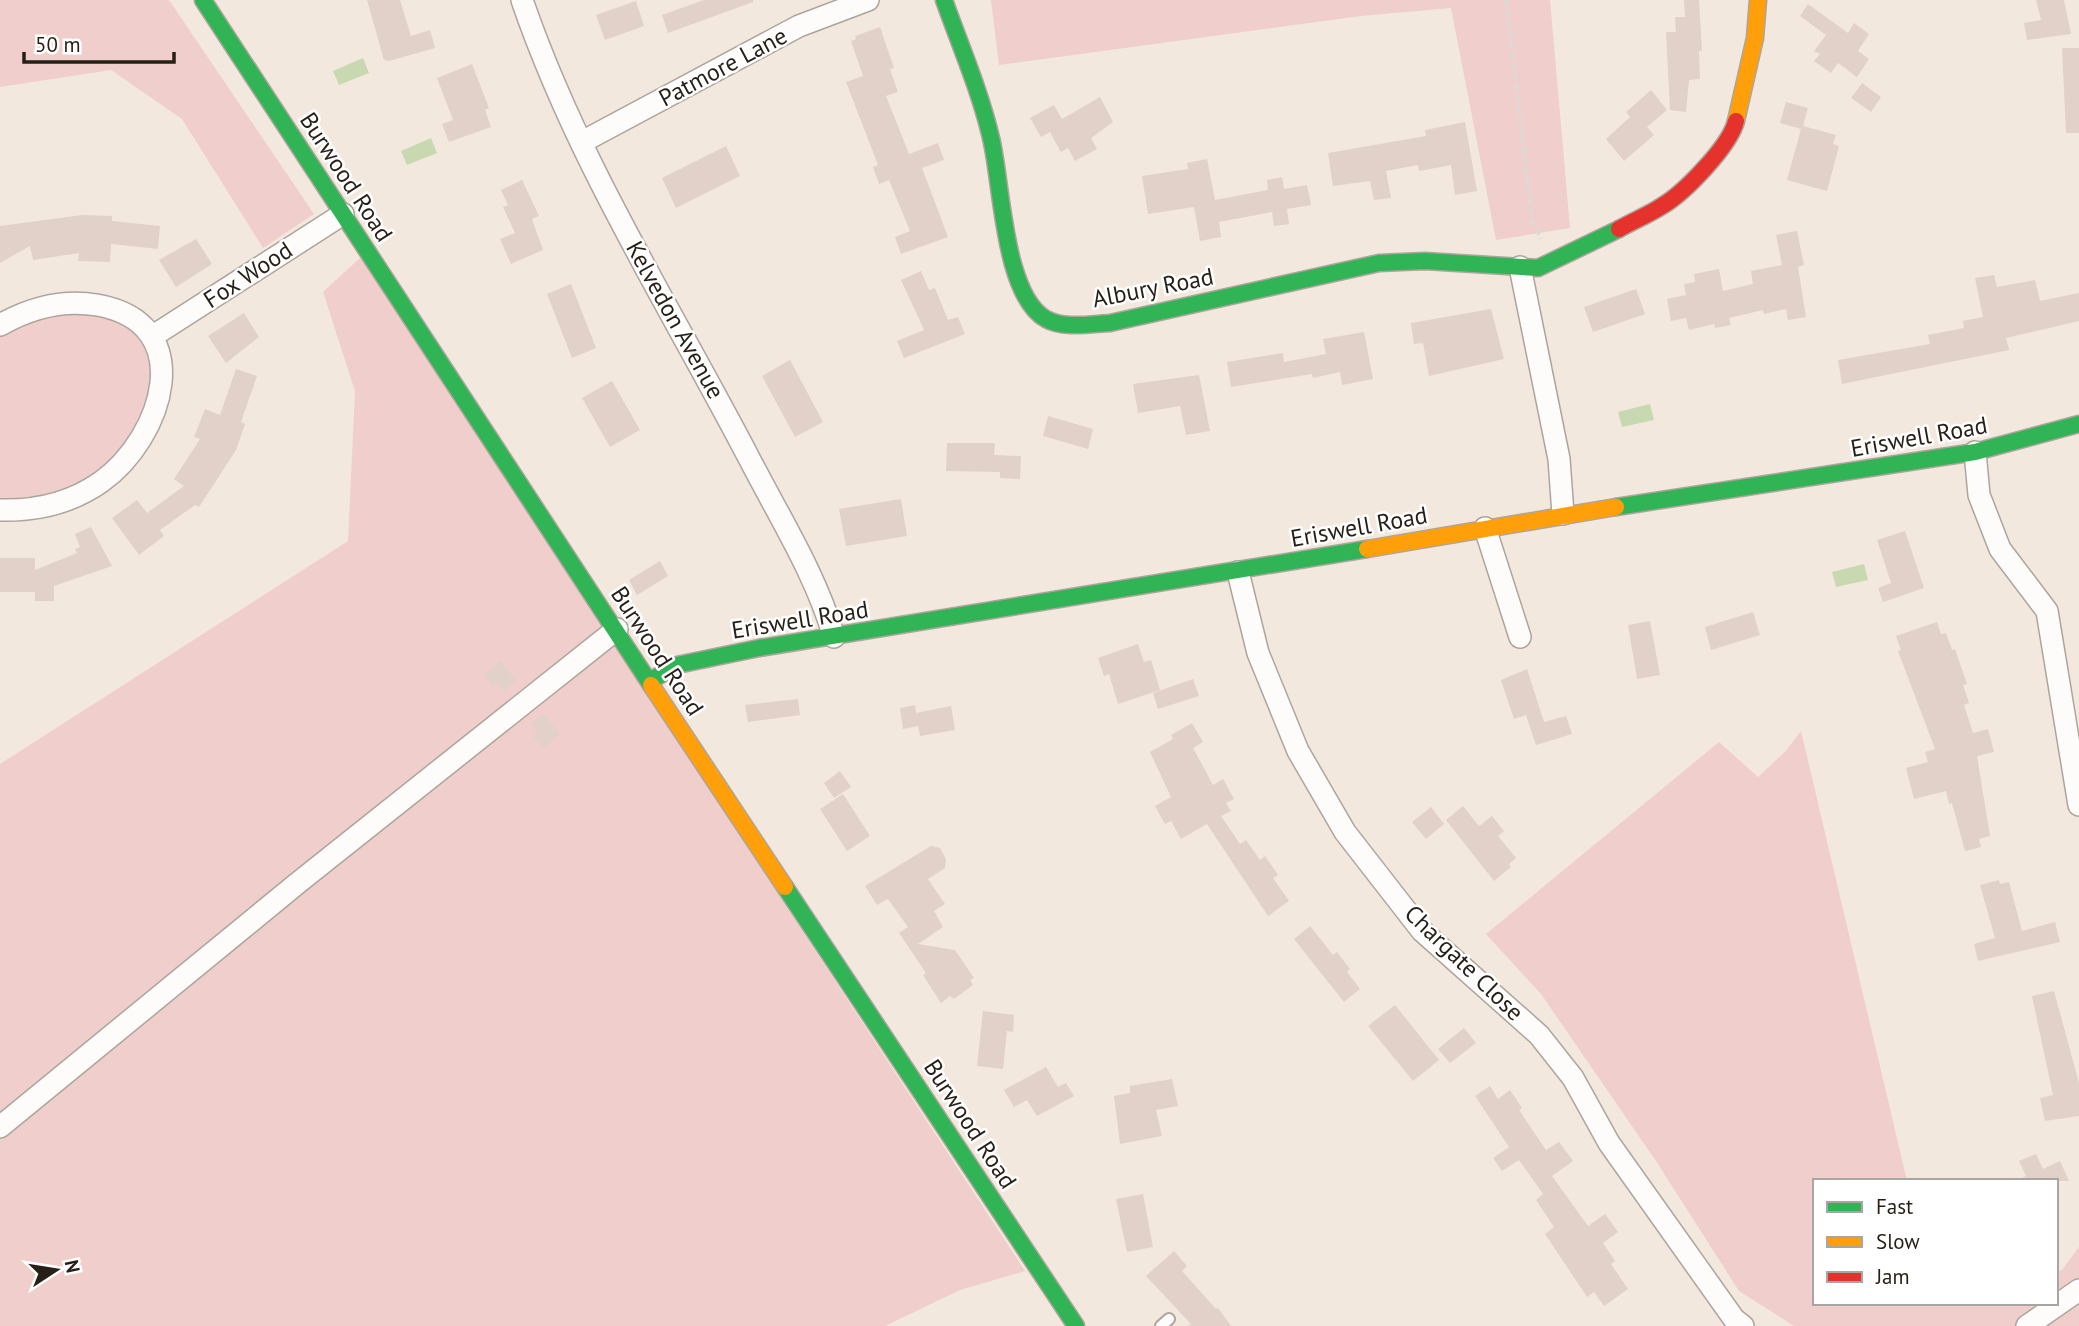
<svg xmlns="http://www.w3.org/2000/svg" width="2079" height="1326" font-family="'PT Sans',sans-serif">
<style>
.green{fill:#efcecc}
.water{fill:#c8d9b2}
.building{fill:#e1d1c9}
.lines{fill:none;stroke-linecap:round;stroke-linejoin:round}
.lane-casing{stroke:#ada59d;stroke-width:14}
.street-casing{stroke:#ada59d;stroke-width:24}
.fast-casing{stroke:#ada59d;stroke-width:19}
.slow-casing{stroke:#ada59d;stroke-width:19}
.jam-casing{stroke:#ada59d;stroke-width:19}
.path{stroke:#dddad6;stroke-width:3.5;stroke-dasharray:7 3.5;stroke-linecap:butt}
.lane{stroke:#fdfcfa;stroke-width:10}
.street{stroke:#fdfcfa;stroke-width:21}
.fast{stroke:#30b455;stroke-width:16}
.slow{stroke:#ff9f0a;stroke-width:16}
.jam{stroke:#e5322d;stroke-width:16}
.labels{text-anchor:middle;stroke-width:5;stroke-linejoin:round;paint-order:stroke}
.street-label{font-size:24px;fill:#251f17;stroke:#fff}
</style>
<rect width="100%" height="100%" fill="#f3e8dd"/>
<!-- green -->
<path class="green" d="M0,0H169L314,214L263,248L182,119L111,70L0,87Z
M991,0H1550L1570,228L1496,240L1451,8L1361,16L999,65Z
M361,257L1025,1271L960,1290L885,1326H0V764L348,541L355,391L323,292Z
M52,314C72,314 96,310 115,320C189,355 131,459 79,484C54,496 27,500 0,498V334Z
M1801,731L1907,1181H1815V1303H2056V1271L2062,1270L2079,1247V1326H1794L1739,1291L1658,1164L1541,994L1486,934L1719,742L1758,777L1786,751Z"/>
<!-- water -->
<path class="water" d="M363,58L369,73L339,85L333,71Z
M431,138L437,153L407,165L401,151Z
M1650,404L1654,420L1622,427L1618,412Z
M1864,564L1868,580L1836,587L1832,572Z"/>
<!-- building -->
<path class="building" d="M367,0H400L411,36L430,30L435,48L389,61L384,60Z
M704,0H753V2L668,33L662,15Z
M1684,0H1699L1702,51H1699L1700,79L1689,80L1686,112L1670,110L1666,32H1676L1675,17H1685Z
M2036,0H2064L2071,34L2027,40L2024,23L2041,20Z
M636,1L644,26L605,40L596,15Z
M1808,4L1848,33L1854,23L1869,34L1858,51L1869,59L1857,77L1838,63L1831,73L1814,61L1820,54L1814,51L1826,35L1800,16Z
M880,27L894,68L890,69L898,92L886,96L909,154L938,143L944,160L922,168L948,237L901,254L895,237L910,231L889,180L879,184L873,167L878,165L846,82L863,76L851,41L856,39L855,36Z
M2062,48H2079V133H2066Z
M472,64L489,108L485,110L491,127L449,142L442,124L453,120L437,78Z
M1862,83L1881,97L1871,112L1851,98Z
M1651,90L1667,110L1647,127L1654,135L1624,161L1606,139L1630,117L1626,112Z
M1100,97L1113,122L1091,138L1097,149L1075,161L1068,148L1061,152L1050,132L1041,137L1030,118L1054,105L1062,119Z
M1786,102L1808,108L1803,126L1836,135L1833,144L1839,146L1827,191L1787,180L1801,129L1780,123Z
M1465,122L1477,191L1455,195L1451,165L1419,171L1418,165L1386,171L1391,198L1374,200L1370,181L1333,186L1328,153L1426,136L1425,130Z
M726,146L740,176L676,208L662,178Z
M1207,159L1215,200L1268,190L1267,180L1282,177L1284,189L1307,185L1311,205L1287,209L1289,224L1274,226L1272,212L1219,222L1221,237L1200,241L1194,207L1148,214L1142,176L1188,169L1187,163Z
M522,180L539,216L532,219L543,250L511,264L500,239L515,233L503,207L508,205L501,190Z
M82,215L112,216V221L160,226L158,249L111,244L110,262L78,261L79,253L33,260L30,246L0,263V226Z
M1797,231L1804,265L1798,267L1806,317L1788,320L1786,309L1764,314L1763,310L1729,318L1731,325L1715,328L1714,324L1689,330L1686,318L1671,321L1667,299L1686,295L1684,284L1695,282L1694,274L1719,269L1723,291L1753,284L1751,271L1782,265L1776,235Z
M196,239L212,264L176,287L159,260Z
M921,271L929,290L935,288L948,320L958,317L965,334L904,358L897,341L924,330L901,280Z
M1994,275L1997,287L2035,280L2040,301L2079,293V321L2006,338L2009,350L1842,384L1838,360L1930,344L1928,335L1964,328L1963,321L1983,317L1975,278Z
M571,284L596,348L572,358L547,294Z
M1636,289L1645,314L1593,332L1584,307Z
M1491,309L1504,359L1429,376L1423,343L1414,344L1411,323Z
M244,313L259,337L226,363L208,336Z
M1364,332L1373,379L1342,385L1340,372L1313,378L1312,374L1231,387L1227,362L1283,353L1284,362L1326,354L1323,339Z
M790,360L823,422L795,437L762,376Z
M236,369L257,376L241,422L245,424L236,450L199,507L195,505L160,530L164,536L139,555L112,518L137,500L147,513L184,486L174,479L200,439L194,437L205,409L220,415Z
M1199,375L1210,431L1186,435L1180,406L1138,413L1133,384Z
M612,381L640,430L610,447L582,398Z
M1048,416L1093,429L1088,449L1043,436Z
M947,443H995L994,455L1021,456L1020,479L1000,478V472L946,471Z
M901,499L907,536L846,546L839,509Z
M91,527L112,566L54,586V601H35V592H0V558H35V570L77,553L75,549L80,547L75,534Z
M1905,531L1924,588L1883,602L1878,588L1891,583L1877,540Z
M660,561L668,576L637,595L629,580Z
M1753,612L1760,635L1711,650L1705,627Z
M1650,621L1660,675L1637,679L1628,625Z
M1937,622L1941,634L1946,633L1952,650L1955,649L1967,684L1963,685L1969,703L1964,705L1973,733L1988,729L1994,752L1977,756L1990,836L1979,839L1981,847L1965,851L1952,803L1949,804L1946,791L1914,799L1906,768L1928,762L1925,752L1935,749L1898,651L1901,650L1896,636Z
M1138,644L1144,662L1151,660L1160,690L1118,704L1109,674L1104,676L1098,658Z
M500,661L516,681L504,691L497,683L493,687L483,675Z
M1527,669L1544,722L1566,716L1572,734L1536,745L1526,715L1514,719L1501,680Z
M1193,679L1199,696L1158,709L1153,693Z
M798,699L800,715L748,722L745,705Z
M915,705L916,713L951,706L955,730L920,736L918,726L903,729L900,708Z
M543,714L560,734L543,748L533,736L538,732L531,724Z
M1192,723L1203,742L1193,748L1213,785L1223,779L1234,799L1226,803L1231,811L1221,816L1240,844L1246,840L1260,860L1265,856L1278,875L1273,878L1289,901L1268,916L1207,824L1181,839L1171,821L1165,824L1155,806L1171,797L1150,752L1173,739L1171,735Z
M840,771L851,787L834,798L824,783Z
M843,794L870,836L847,851L820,809Z
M1463,806L1479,826L1492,816L1504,831L1498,836L1516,858L1509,864L1511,867L1494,881L1446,820Z
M1431,807L1444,824L1426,839L1412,822Z
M931,846L940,848L946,859L945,868L928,879L945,904L934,911L943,927L918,944L955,950L974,978L970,980L973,985L954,999L950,996L941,1003L923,975L926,973L899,933L908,927L888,899L877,905L865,886Z
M1999,880L2000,884L2009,882L2022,931L2055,922L2060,942L1978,961L1974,944L1995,938L1980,885Z
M1310,926L1333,955L1337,952L1350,969L1347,972L1360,989L1344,1002L1294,939Z
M2054,991L2079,1083V1116L2045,1121L2040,1098L2053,1095L2032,996Z
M1395,1005L1439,1060L1413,1081L1368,1026Z
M983,1011L1014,1015L1013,1032L1007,1031L1003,1069L977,1066Z
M1464,1028L1476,1043L1450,1063L1438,1049Z
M1046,1067L1058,1087L1066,1083L1074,1096L1037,1116L1027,1100L1014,1107L1004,1090Z
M1172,1079L1178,1106L1156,1110L1162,1136L1120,1144L1114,1096L1130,1093V1086Z
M1490,1086L1498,1099L1510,1090L1522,1108L1519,1110L1546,1150L1559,1142L1573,1161L1552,1176L1588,1226L1605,1214L1618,1232L1603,1243L1615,1261L1611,1264L1628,1289L1604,1306L1594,1292L1587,1297L1545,1234L1554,1227L1536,1200L1543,1194L1519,1160L1502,1171L1493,1158L1509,1147L1475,1096Z
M2036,1154L2043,1169L2060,1161L2069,1181H2015L2026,1176L2019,1161Z
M1143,1194L1153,1247L1127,1252L1116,1199Z
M1174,1251L1187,1266L1182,1271L1216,1309L1218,1308L1231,1326H1188L1191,1324L1146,1276Z"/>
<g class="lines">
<defs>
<path id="lane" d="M1161,1326L1169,1319"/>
<path id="street" d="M522,0C578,163 671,308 750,460C780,518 816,575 834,637
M582,142L799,26L868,0
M1520,267L1559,459L1563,514
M0,325C30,308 62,299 97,305C200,323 163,438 101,482C71,503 36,511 0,510
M153,336L343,214
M1975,452L1979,495L2000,549L2047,611L2079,805
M1485,528L1520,637
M1238,572L1258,653L1298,751L1345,832L1422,931L1539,1035L1573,1078L1609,1143L1734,1319L1743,1326
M0,1127L299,882L617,629
M2027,1326L2079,1290"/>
<path id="fast" d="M203,0L651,685
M944,0C960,45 980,91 991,138C1002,182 1003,295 1046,319C1063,329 1091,324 1110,323L1379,263L1425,261L1538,268L1619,229
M1616,507L1975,452L2079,424
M650,681L677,665L759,648L1367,549
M785,887L1076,1326"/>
<path id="slow" d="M1736,121L1755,38L1758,0
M1367,549L1616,507
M651,685L785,887"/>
<path id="jam" d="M1619,229C1633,221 1648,215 1662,206C1684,193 1730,146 1736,121"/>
</defs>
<!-- lane casing -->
<use href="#lane" class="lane-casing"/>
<!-- street casing -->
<use href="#street" class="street-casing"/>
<!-- fast casing -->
<use href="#fast" class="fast-casing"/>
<!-- slow casing -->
<use href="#slow" class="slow-casing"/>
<!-- jam casing -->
<use href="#jam" class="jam-casing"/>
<!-- path -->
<path class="path" d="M1506,0L1532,220L1541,239"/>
<!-- lane -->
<use href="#lane" class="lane"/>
<!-- street -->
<use href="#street" class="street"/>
<!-- fast -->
<use href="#fast" class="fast"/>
<!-- slow -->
<use href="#slow" class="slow"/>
<!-- jam -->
<use href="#jam" class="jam"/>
</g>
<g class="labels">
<!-- street labels -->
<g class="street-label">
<text transform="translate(723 67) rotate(-28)" y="8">Patmore Lane</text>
<text transform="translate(346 177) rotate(57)" y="8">Burwood Road</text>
<text transform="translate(248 275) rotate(-33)" y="8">Fox Wood</text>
<text transform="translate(1153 288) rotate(-11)" y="8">Albury Road</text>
<text transform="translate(675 320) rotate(61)" y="8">Kelvedon Avenue</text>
<text transform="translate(1919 437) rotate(-10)" y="8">Eriswell Road</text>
<text transform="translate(1359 527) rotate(-10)" y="8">Eriswell Road</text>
<text transform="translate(800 620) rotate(-9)" y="8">Eriswell Road</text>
<text transform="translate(657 651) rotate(57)" y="8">Burwood Road</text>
<text transform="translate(1464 963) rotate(44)" y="8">Chargate Close</text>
<text transform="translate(970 1124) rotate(57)" y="8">Burwood Road</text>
</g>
</g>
<!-- legend -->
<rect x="1813" y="1179" width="245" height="126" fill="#ffffff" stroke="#a8a5a2" stroke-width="2"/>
<rect x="1827" y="1202" width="35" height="10" fill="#30b455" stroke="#a8a5a2" stroke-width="2"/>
<text x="1876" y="1214" font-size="21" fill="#251f17">Fast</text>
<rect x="1827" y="1237" width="35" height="10" fill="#ff9f0a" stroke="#a8a5a2" stroke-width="2"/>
<text x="1876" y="1249" font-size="21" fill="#251f17">Slow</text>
<rect x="1827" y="1272" width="35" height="10" fill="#e5322d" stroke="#a8a5a2" stroke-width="2"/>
<text x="1876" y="1284" font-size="21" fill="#251f17">Jam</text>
<!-- north arrow -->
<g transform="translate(56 1270) rotate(78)" stroke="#ffffff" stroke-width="5" paint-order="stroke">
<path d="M0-5L12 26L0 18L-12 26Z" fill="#251f17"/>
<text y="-10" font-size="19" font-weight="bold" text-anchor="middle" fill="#251f17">N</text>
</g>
<!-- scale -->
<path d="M24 52v10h150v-10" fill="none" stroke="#251f17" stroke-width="3.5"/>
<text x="35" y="52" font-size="21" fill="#251f17" stroke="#ffffff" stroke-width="5" paint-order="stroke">50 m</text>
</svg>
